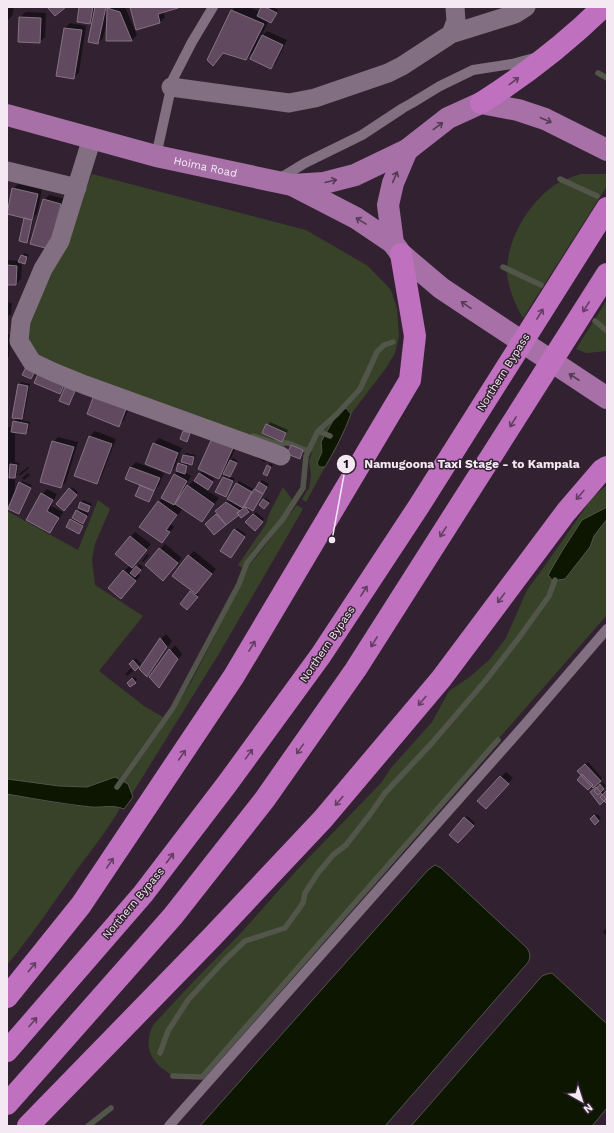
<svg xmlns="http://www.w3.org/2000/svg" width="614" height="1133" font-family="'Work Sans',sans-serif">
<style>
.green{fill:#384229}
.water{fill:#0d1600;stroke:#525549}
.shadow{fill:#0007;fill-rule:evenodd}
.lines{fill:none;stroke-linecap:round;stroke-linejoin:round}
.stream{stroke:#525549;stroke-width:5.5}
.building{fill:#614a60;stroke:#857284}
.service{stroke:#827082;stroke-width:10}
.minor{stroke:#827082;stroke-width:19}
.primary{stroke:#a771a7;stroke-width:22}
.motorway{stroke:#bf71bf;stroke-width:22}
.oneway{stroke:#633e63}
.oneway2{stroke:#553a54}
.labels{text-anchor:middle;stroke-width:3;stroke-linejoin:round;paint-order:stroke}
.street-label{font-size:11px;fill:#f4e9f3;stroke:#322231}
.leader{fill:none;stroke:#f4e9f3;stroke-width:1.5}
.callout-dot{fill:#f4e9f3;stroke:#322231;stroke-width:1.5}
.mark-label{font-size:12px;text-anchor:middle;font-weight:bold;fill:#111}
.callout-label{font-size:12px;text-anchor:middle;font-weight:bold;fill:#f4e9f3;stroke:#322231;stroke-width:3;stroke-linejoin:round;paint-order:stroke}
</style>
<rect width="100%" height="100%" fill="#322231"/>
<!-- green -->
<path class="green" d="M92,174L306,230L368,266L391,290L397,309L399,336L395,353L386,368L351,414L346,408L339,411L321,442L322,452L319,467H325L306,502L302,499L309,488L311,475L309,461L312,452L288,440L281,452L54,368L27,346L25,320L67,234Z
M581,174H607V186L523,318C515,305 508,287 507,272C507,242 525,209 548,190C557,182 569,178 581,174Z
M607,300V351L586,353L576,349Z
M607,485V507L582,520L562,551L548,575L552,580V586L590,547L594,536L607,519V615L202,1077C193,1076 182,1078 173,1076C171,1075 168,1073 166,1071C149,1060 144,1044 153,1025L195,980L241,933L296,871L381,783L391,768L432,722L449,691L471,676L489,660L506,638L527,590L544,567L592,498Z
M283,487L294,502C289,508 285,514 280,520C268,534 249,550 243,568L238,565L266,524L269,514Z
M98,500L110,509L95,544L92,560L95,585L143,616L99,671L144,706L163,717L119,779L115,777L87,787L59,786L7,779V511L78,550Z
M297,505L303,509L220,652L132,794L128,784L124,782L175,709L191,682L241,585L249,566Z
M7,794C35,799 64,806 93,807C103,807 111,805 120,808C108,830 91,850 76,871C54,902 32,935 7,965Z"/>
<!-- water -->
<path class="water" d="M346,408L351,414C344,433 335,450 325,467H319L317,463L322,452L321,442L330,426L339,411Z
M607,507V519L594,536L590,547L565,579L558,580L552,586V580L548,575L562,551L582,520Z
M115,777L128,784L133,797L124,809C111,804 104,808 91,807C63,804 35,799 7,794V779L59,786L87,787Z
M435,865L441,868L527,948C532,956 530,961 524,967L385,1126H200L428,870Z
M552,973L607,1024V1108L592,1126H411L542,976L547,974Z"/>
<!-- shadow -->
<path class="shadow" d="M7,7H14L12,16L7,21Z
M80,7H94V8L95,7H125L137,35L132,40H107L108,20H107L103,38L98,43L94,20L90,23Z
M131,7H178L163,11L165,17L160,22L137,29Z
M235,7H249L260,12L262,7H272L278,10L274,19L271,22L269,20L261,37L267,31L287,40L276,63L271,68L255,50L246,59L224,52L213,64L232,11Z
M26,12L46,13L45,37L39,42L20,17Z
M70,23L86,26L79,72L74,78L65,28Z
M18,184L42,189L37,214L34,216L29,239L27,242L25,217L13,189Z
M49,195L66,199L53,243L44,200Z
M24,253L29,255L27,261L24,263L22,262L21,279L16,284H7V260L20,261Z
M7,302L12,303L11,314L8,316H7Z
M7,334L11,335L9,357L7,358Z
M21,382L30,384L24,416L20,420L30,422L28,431L26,433L15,431V462L19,463L17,475L15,477V496L22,481L32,485L21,510L19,513L12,500L7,506V427H13L14,421L18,418L19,385Z
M95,396L131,403L124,420L119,425Z
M270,422L288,430L284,438L264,432Z
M95,431L116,439L101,478L96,483L75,475L90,436Z
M58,437L78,442L66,482L61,487L53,442Z
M159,438L182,448L180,453L155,443V445L180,454L175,467L169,473L146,463L154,443Z
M238,443L229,462L233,458L238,461L229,476L235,479L226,496L217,491L223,477L226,474L223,473L218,477L199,468Z
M294,443L305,447L299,458L291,446Z
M186,453L196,455L194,461L192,464L189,463L187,470L185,472L191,476L183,491H184L193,481L194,482L202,471L214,479L206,490L219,498L201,521L183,508L171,524L174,527L162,542L141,526L162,498L174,475L178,471L179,464L181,461L183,462L184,455Z
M258,453L267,459L264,462L256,457Z
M136,462L164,473L159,485L149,501L131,467Z
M270,463L273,465L267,475L268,466Z
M28,467L29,468L20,476L19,474Z
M28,473L30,475L24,480L22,478Z
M262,480L269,484L255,508L253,510L251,509L248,512L239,514L214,534L206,524L218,514V509L230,499L237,484L239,481L255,490ZM236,503L247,506L243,509L235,504Z
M72,487L78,492L66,507L70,489Z
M47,489L57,494L51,506L63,512L55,527L50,532L42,494Z
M266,498L270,501L266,506L264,500Z
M83,500L92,504L87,511L82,509V510L89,514L83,523H84L81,531L71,520L80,508L81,503Z
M256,512L264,519L255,530L247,522Z
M237,528L246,534L233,554L235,530Z
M135,532L151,544L131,568L134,570L139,564L143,567L138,573L140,576L126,592L124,571L130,565V537Z
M165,544L182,558L168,574L160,549Z
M194,551L216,569L196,592L199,594L190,606L181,604L192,590L189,556Z
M147,554L149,555L145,560L143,562L142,561Z
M166,634L172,641L152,671L147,676L141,669L161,639Z
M175,645L182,654L163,681L159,686L150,677Z
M136,658L141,664L135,669L130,664Z
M131,668L133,671L127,676L125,674Z
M135,677L137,680L135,682L130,680Z
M588,762L602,778L593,787L578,771Z
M506,772L513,778L486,807L501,777Z
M603,782L606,786L602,790L605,793L607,792V802L594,790Z
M597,814L601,818L596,823L591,819Z
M467,816L475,823L458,842L450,835Z
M607,927V936L603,932Z"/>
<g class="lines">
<!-- stream -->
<path class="stream" d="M598,73L607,78
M560,179L597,196
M503,267L541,285
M595,321L607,331
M318,431L337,414L360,389L377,352L384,345L393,342
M253,436L275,443H288L308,451
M117,787L173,708L239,584L247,563L262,544L283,519L303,488L306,456L318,431L330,436
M160,1053L168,1031L188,1000L224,961L245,941L285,928L303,903L305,893L318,873L333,855L346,845L371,813L385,793L431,744L486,680L518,639L549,596L555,580
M173,1076L202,1077L498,740
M88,1126L111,1108"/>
</g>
<!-- building -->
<path class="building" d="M47,7H66L55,16Z
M79,7H93L90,24L77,22Z
M95,7H106L98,44L88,42Z
M130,7H178V8L158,14L160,23L136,30Z
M261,7H265L277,13L271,23L257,16Z
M107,8L120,12L132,41H106Z
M231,10L264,24L246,60L223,53L213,66L207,60Z
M19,17L41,18L40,43L18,42Z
M64,28L82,30L74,79L56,76Z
M262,35L283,45L271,69L250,59Z
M12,188L38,194L32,220L7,214Z
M43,199L61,204L49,249L30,244Z
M24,218L32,220L27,243L19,241Z
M21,255L27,257L25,264L18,262Z
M7,265L17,266L16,285H7Z
M26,367L35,371L31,379L22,375Z
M38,374L64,385L60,394L34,383Z
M18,384L28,386L22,419L12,418Z
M65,387L75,391L69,405L59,401Z
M94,395L126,409L119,427L87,414Z
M13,421L28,424L26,434L11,432Z
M266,424L286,433L282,442L262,433Z
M183,431L190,433L187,442L180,439Z
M89,436L112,444L97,484L74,476Z
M212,438L233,448L219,479L198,469Z
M52,441L74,447L61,488L40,482Z
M153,443L178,453L170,474L145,464Z
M291,445L303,450L300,459L287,454Z
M183,455L194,457L192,465L181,462Z
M230,460L237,463L230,477L223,474Z
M178,463L187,466L185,474L176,471Z
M10,464L17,465L15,478H9Z
M267,465L271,467L267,476L263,474Z
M130,467L160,478L154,491L125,479Z
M199,473L213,482L208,490L194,481Z
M174,474L187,481L174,505L161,498Z
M223,477L233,481L226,497L215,492Z
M19,482L31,488L19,514L8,509Z
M259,482L267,487L263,494L255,489Z
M236,483L252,492L243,508L227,499Z
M140,485L154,491L149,502L135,496Z
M187,485L214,504L202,522L175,504Z
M69,488L77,495L64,511L56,504Z
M254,489L263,494L253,511L244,506Z
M41,493L53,500L47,511L59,518L50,533L26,520Z
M263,499L269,503L264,509L259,505Z
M158,501L177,515L166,530L170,532L162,543L139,527Z
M80,502L90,506L88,512L78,508Z
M226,502L240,511L237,513L239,515L226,525L215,511Z
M245,507L249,512L241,518L237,513Z
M76,510L87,516L83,524L72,518Z
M216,514L226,525L214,535L205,524Z
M253,514L263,522L255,531L245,522Z
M70,519L83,526L79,534L66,527Z
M234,529L245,537L231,558L220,551Z
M130,536L147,550L132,568L115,554Z
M159,548L178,563L163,581L145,565Z
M188,555L212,574L196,594L172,576Z
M136,566L141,570L135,577L130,573Z
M123,570L136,581L121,599L108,588Z
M190,591L198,597L187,610L180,604Z
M160,638L167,647L147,677L139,669Z
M169,649L178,659L159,688L149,677Z
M133,660L139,667L135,671L129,664Z
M132,678L136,683L130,687L127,683Z
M585,764L601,781L593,788L577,771Z
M582,774L593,785L588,790L577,780Z
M500,776L509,784L486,809L477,801Z
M600,784L604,789L598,795L594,791Z
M596,787L606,799L600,805L590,792Z
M606,791L607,792V804L600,797Z
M594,815L599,821L595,825L590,819Z
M464,817L474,826L458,843L449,835Z"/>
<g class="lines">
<!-- service -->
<path class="service" d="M156,156L173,79L192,42L213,7
M277,180L305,163L362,135L403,108L412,103L440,86L473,70L512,64L534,58
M169,1126L527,722L607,629"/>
<!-- minor -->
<path class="minor" d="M451,34L515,14L526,7
M171,87L289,103L315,98L388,73L402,66L451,34L456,21L455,7
M92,138L60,241L43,269L21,321L19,341L32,362L53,372L85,385L281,456
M7,171L77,188"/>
<!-- primary -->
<g class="primary">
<path id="s1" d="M7,115L156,156L292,185L356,218L393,243"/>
<path d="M407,150L393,183L388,205L393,243L401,254L441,288L471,308L607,398"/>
<path d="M292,185L324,183L355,175L407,150L448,118L481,103L518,110L545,119L607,150"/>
</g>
<!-- motorway -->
<path class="motorway" d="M481,103C525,75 566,43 603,7
M7,997L81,905L234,676L410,380L415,336L401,254
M7,1051L143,894L227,784L321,655L419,506L607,208
M7,1104L173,916L265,799L356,669L607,274
M28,1126L211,938L323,819L441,679L566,512L602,470L607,467"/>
</g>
<!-- one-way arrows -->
<defs><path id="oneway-shaft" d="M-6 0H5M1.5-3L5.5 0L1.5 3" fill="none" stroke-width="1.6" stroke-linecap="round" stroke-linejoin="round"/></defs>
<g class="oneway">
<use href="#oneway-shaft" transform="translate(514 81) rotate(-37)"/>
<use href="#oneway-shaft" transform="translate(586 307) rotate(122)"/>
<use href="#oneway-shaft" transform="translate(540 314) rotate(-58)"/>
<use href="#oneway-shaft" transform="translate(513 422) rotate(122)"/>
<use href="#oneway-shaft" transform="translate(580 495) rotate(131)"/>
<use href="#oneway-shaft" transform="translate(443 532) rotate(122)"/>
<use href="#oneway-shaft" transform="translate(364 591) rotate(-57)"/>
<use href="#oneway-shaft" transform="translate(501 598) rotate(127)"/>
<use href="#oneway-shaft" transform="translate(374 642) rotate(122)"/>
<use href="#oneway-shaft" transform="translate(252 646) rotate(-59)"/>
<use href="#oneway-shaft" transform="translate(422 701) rotate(130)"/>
<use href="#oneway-shaft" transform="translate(300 749) rotate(125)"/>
<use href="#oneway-shaft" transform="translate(249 754) rotate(-54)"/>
<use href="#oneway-shaft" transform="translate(182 755) rotate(-56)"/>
<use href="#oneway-shaft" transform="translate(339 801) rotate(130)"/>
<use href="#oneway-shaft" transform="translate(170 858) rotate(-53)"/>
<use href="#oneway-shaft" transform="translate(110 863) rotate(-56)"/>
<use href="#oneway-shaft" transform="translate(32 967) rotate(-51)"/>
<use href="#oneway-shaft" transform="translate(33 1022) rotate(-49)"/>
</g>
<g class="oneway2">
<use href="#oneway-shaft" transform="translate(546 120) rotate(23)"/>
<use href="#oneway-shaft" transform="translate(438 126) rotate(-37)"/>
<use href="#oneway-shaft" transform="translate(395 177) rotate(-67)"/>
<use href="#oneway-shaft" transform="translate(331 181) rotate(-14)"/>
<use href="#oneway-shaft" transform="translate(361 221) rotate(-148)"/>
<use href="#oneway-shaft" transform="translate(466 305) rotate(-145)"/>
<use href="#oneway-shaft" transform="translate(574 377) rotate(-147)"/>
</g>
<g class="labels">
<!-- street labels -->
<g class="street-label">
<text dy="4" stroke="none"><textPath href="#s1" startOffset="205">Hoima Road</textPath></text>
<text transform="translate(503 372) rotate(-58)" y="4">Northern Bypass</text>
<text transform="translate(327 644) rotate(-56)" y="4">Northern Bypass</text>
<text transform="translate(133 903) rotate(-50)" y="4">Northern Bypass</text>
</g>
</g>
<!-- callouts -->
<path class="leader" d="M332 540L346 464"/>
<g class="callout-dot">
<circle cx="332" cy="540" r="4"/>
<circle cx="346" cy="464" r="10"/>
</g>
<g class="mark-label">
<text x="346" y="468">1</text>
</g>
<g class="callout-label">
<text x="472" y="468">Namugoona Taxi Stage - to Kampala</text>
</g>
<!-- border -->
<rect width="614" height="1133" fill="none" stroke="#f4e9f3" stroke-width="16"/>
<!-- north arrow -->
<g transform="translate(582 1101) rotate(141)" stroke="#322231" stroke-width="3" paint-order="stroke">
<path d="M0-3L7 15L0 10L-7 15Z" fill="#f4e9f3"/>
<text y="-6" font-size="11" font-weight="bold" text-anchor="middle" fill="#f4e9f3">N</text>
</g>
</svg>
